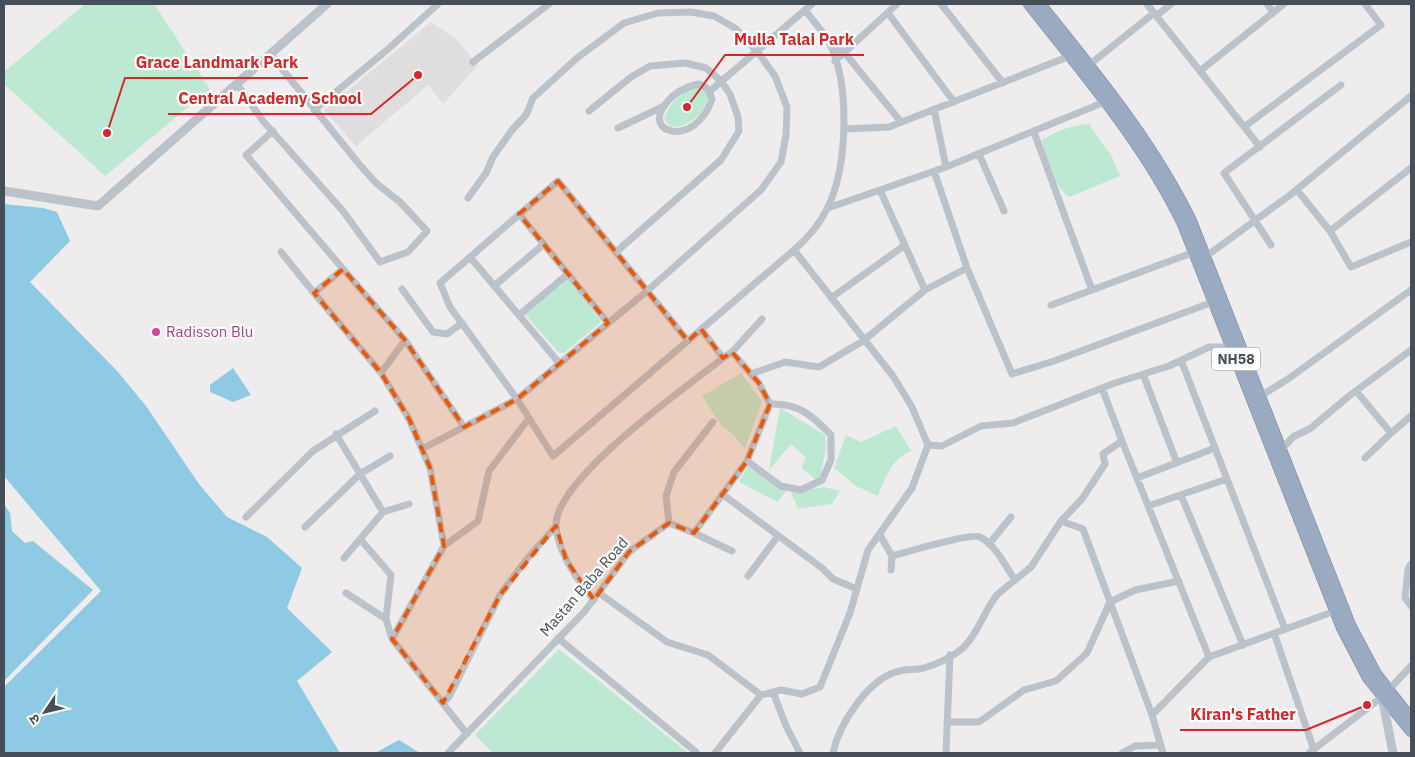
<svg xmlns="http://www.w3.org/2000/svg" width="1415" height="757" font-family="'IBM Plex Sans','Noto Sans Devanagari',sans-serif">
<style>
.education{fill:#dfdddd}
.green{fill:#bde9d2}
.water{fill:#8ecae3}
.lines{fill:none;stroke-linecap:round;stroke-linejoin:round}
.trunk-casing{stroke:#7386a3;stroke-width:12}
.minor{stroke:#bbc2ca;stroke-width:7}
.tertiary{stroke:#bbc2ca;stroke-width:9}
.trunk{stroke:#9aaac0;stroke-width:11}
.marked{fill:#e8590c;fill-opacity:0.2;stroke:#e8590c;stroke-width:4;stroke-dasharray:10 6;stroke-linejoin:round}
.hotel-dot{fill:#d1479c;stroke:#fff;stroke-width:2}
.labels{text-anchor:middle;stroke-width:4.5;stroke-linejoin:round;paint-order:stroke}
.shield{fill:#fff;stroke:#7e8389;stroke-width:1}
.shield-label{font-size:14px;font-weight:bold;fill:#464e57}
.hotel-label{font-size:15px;fill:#b23c85;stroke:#fff;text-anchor:start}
.street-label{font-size:15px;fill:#464e57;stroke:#fff}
.leader{fill:none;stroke:#d62828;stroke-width:2}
.callout-dot{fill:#d62828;stroke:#fff;stroke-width:2}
.callout-label{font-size:16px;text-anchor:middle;font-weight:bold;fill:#d62828;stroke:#fff;stroke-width:4.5;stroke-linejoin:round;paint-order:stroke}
</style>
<rect width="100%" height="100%" fill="#eeecec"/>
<!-- education -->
<path class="education" d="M431,22L457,40L478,65L443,104L428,85L356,146L324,110Z"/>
<!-- green -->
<path class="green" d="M85,4H154L210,89L105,176L4,84V72Z
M701,87L709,91C709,111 690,127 671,127L664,119C672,100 681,91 701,87Z
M1089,124L1112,157L1120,176L1069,197C1054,187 1045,157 1042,140C1058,130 1071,126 1089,124Z
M568,278L601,322L564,353H559L524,313Z
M741,373L762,402L745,448L729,431L721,425L702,396Z
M780,408L825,435L826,448L819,482L801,468L806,458L791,444L769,470Z
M896,426L911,451C892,458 885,478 878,496L856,486L834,468L846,435L861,442Z
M748,467L786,491L778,502L739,482Z
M823,487L840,491L832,504L798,509L791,493Z
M559,649L687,752L493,753L475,735Z"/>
<!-- water -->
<path class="water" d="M4,204L43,208L57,212L70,241L30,282L118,372L146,406L199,484L227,517L267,537L302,568L287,608L332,652L297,681L340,753H4V687L101,591L4,476Z
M233,368L251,395L233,402L210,392V385Z
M4,504L10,513L12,531L25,543L33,541L93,590L4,681Z
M399,740L420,753H375Z"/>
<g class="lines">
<defs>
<path id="trunk" d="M1029,4C1084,74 1144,143 1183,224L1342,628L1368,678L1411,731
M1040,4C1095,73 1152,141 1191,221L1350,625L1376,674L1411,719"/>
</defs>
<!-- trunk casing -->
<use href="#trunk" class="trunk-casing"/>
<!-- minor -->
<path class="minor" d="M941,4L1003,83
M1147,4L1260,147
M1267,4L1273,12
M888,13L954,102
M1156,16L1171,4
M830,44L844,52L901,122
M835,61L897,4
M473,62L549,4
M1089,65L1154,13
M1200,71L1284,4
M237,84L263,121L343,211L380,262L408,252L427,231L400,202L376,183L359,164L270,54
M698,84C707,86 709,90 712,99C695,150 638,133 668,101C676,91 686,87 698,84Z
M710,91L812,4
M934,109L946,167
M314,110L387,50L438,4
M589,111L631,77L650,66L685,63L706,68L721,81L730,94L738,117L739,131L721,160L616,252
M1244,127L1381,25L1365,4
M618,128L662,107
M845,129L889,127L1070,56
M273,131L246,155L343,269L314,293L281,252
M1034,132L1092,290L1051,305
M979,154L1004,211
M1297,190L1330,231L1411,168
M828,208L946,167L1107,101
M519,214L608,323
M1330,231L1351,267L1411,242
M1271,245L1224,173L1341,85
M470,257L560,364
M1205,257L1290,195L1411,96
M967,268L1012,374L1054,361L1213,302
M343,269L405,340L381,373
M494,286L544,244
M402,289L433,332L447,334L462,323
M925,290L967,268L934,171
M1092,290L1197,251
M314,293L381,373L409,419L430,468L444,546L392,639L467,734
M831,298L905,245
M519,315L568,274
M405,340L464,427
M688,341L558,181L440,283L450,307L517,399L553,456L794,250C808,238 819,225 827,209C848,167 850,86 830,44C824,32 813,21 805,10
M732,352L762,319
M1181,360L1285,629
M751,374L785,362L819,367L863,341L925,290L880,190
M1143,374L1177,463
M1356,391L1391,433L1411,416
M1259,397L1288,379L1411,290
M336,434L383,512L344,558
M1122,441L1209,657
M928,445L942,446L981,426L1013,423L1115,383L1169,366L1209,347H1235
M422,449L517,399L647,291L761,190L781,162L786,135L787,107L775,76L757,51L735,28L714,16L691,12L658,13L624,23L577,58L533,98L526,115L512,130L493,157L486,173L468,198
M1280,451L1293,437L1311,428L1349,396L1411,350
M1365,458L1391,433
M747,461L781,486L801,490L822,480L831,460V435C812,415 798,403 770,404
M1137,478L1215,448
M722,494L822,568L833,579L857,589
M1181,495L1243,645
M1148,506L1227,479
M383,512L409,504
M246,517L313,451L375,411
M1061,521L1083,529L1152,715L1209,657L1335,611
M669,523L666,496L674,472L713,422
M305,527L360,474L390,456
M694,533L732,551
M880,535L892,556L891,570
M361,540L391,575L386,619L392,639
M989,544L1011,517
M444,546L478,521L489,471L529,418
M892,556C907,552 970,533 980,537C995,544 1006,567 1015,580L1031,567L1061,521L1082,499L1105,464L1103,454L1122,441L1102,388
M1411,564L1408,569L1405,598L1411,606
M748,576L778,536
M346,593L386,619
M599,593L667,642L708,655L761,695L781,690L802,694L820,687L850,613L868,550L912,488L928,445L912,407L893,376L794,250
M594,600C577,580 558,553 556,526C554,479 687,387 723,358
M1274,633L1314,750
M558,638L696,752L695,753
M773,692L786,726L800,753
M443,703L449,697L500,595L526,560L556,526
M1152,715L1163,753
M947,722H979L1024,690L1056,681L1087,653L1110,602L1135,590L1179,581
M448,753L585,611L629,552L669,523L694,533L747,461L770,404L759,383L732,352L723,358L701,329
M715,753L761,695
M833,753C839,724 869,677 900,671C906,669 913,670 919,669C934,666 953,657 964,647C979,632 984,611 997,595C1002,590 1009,585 1015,580
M946,753L950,655
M1122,753L1135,746L1161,745
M1309,753L1382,697L1411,666"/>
<!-- tertiary -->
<path class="tertiary" d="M4,191L98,206L327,4
M1382,697L1393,753"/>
<!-- trunk -->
<use href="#trunk" class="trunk"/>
</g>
<!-- marked area -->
<path class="marked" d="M558,181L688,341L701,329L723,358L732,352L759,383L770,404L747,461L694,533L669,523L629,552L594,600L566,560L556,526L500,595L443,703L392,639L444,546L430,468L409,419L381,373L314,293L343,269L405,340L464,427L517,399L608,323L519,214Z"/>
<!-- markers -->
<circle class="hotel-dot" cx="156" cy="332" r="5"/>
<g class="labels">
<!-- shield labels -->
<rect class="shield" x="1212" y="347.5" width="48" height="23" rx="4"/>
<g class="shield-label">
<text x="1236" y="364">NH58</text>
</g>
<!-- hotel labels -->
<g class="hotel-label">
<text x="166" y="337">Radisson Blu</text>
</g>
<!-- street labels -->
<g class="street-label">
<text transform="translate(584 587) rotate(-49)" y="5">Mastan Baba Road</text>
</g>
</g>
<!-- callouts -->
<path class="leader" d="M687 107L725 55H864M107 133L125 78H308M418 75L371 114H168M1367 705L1306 730H1180"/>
<g class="callout-dot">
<circle cx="687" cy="107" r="5"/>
<circle cx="107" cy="133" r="5"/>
<circle cx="418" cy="75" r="5"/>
<circle cx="1367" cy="705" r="5"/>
</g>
<g class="callout-label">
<text x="794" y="45">Mulla Talai Park</text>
<text x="217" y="68">Grace Landmark Park</text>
<text x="270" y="104">Central Academy School</text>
<text x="1243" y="720">Kiran's Father</text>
</g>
<!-- border -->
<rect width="1415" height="757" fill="none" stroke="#464e57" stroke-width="10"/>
<!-- north arrow -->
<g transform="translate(45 712) rotate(235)" stroke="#ffffff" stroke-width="4" paint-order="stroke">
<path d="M0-4L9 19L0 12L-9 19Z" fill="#464e57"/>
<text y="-8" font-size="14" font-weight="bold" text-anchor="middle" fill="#464e57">उ</text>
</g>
</svg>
